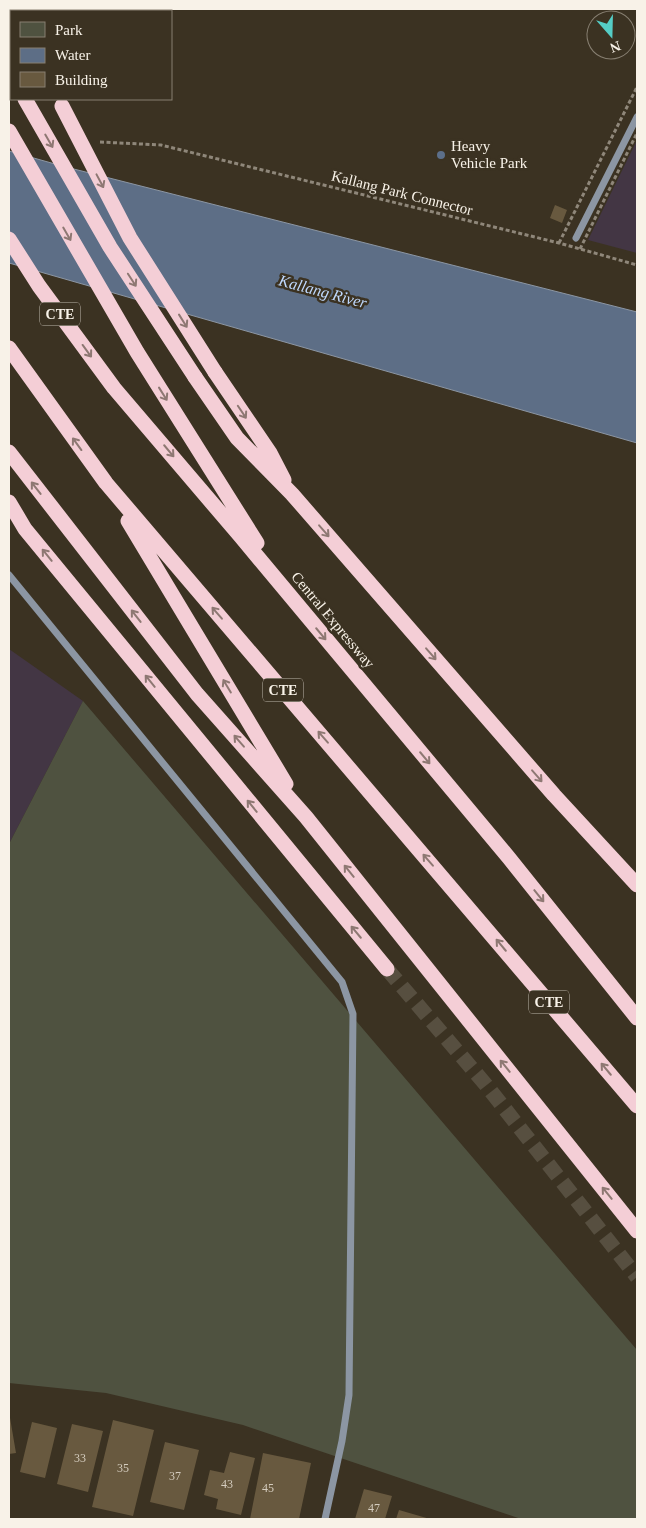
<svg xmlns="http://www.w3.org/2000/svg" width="646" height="1528" font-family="'Times New Roman',serif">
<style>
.industrial{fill:#433644}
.green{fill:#4f5240}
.water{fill:#5d6e86;stroke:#8c96a3}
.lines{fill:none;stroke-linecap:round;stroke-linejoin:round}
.stream{stroke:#8c96a3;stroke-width:7}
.building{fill:#68593f}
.highway-tunnel{stroke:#574f40;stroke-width:15;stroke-dasharray:15 8;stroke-linecap:butt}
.path{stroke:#8f877a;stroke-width:3;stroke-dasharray:4 2.5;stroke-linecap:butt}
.highway{stroke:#f4ced6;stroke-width:15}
.highway-bridge{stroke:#f4ced6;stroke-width:15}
.oneway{stroke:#8e7873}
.service-dot{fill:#5c6f8a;stroke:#3b3222;stroke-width:2}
.labels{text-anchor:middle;stroke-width:5;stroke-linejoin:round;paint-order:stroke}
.number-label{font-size:12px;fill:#d4ccbe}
.shield{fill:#3b3222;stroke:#bfb8ad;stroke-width:1}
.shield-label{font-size:14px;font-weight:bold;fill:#f8f2e8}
.poi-label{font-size:15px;fill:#f8f2e8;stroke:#3b3222;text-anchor:start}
.street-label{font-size:15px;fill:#f8f2e8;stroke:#3b3222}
.water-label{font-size:16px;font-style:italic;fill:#bfd9fe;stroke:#3b3222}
</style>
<rect width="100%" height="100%" fill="#3b3222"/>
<!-- industrial -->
<path class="industrial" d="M637,140V253L588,240Z
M9,649L83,701L9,844Z"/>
<!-- green -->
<path class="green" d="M83,701L637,1350V1519H521L243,1425L106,1393L9,1383V844Z"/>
<!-- water -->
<path class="water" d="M9,151L62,166L637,312V443L9,263Z"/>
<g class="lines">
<!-- stream -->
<path class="stream" d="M576,238L637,117
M9,575L342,982L353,1014L349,1395L342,1441L325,1519"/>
</g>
<!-- building -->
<path class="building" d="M555,205L567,210L562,223L550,218Z
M9,1412L16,1453L9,1454Z
M113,1420L154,1430L133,1516L92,1507Z
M32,1422L57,1428L45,1478L20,1472Z
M72,1424L103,1431L88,1492L57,1484Z
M165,1442L199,1450L184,1510L150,1502Z
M230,1452L255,1458L241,1515L216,1509L218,1499L204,1495L210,1470L224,1473Z
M263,1453L311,1463L299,1519H250Z
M364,1489L392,1496L385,1519H355Z
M399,1510L430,1519H396Z"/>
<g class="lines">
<!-- highway-tunnel -->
<path class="highway-tunnel" d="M387,969L486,1085L637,1277"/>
<!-- path -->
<path class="path" d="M100,142L161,145L559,243L637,265
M559,243L637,87
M580,249L637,133"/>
<!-- highway -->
<path class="highway" d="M9,11L11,15
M9,69L11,74
M9,131L137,352L257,543
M9,239L39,286L114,388L241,537L509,858L637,1018
M9,348L106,483L637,1106
M215,372L270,453L284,480
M195,377L237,438L292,494L554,795L637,885
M9,452L197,694L306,817L637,1231
M9,502L25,529L387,969
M128,521L286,784"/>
<!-- highway-bridge -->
<path class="highway-bridge" d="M25,99L110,247L195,377
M62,106L130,238L215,372"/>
</g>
<!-- one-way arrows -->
<defs><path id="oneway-shaft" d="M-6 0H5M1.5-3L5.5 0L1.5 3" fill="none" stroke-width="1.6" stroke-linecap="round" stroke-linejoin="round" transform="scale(1.25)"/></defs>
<g class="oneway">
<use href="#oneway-shaft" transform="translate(49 141) rotate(60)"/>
<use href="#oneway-shaft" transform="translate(100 181) rotate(62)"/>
<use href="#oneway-shaft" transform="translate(67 234) rotate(60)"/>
<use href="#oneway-shaft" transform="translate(132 280) rotate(57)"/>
<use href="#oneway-shaft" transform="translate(183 321) rotate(58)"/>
<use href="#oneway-shaft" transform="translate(87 351) rotate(54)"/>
<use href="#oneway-shaft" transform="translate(163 394) rotate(58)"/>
<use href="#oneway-shaft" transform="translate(242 412) rotate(56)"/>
<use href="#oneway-shaft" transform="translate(77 444) rotate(-126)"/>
<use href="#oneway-shaft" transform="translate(169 451) rotate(50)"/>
<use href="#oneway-shaft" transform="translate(36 488) rotate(-128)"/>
<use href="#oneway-shaft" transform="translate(324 531) rotate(49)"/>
<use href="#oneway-shaft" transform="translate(47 555) rotate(-129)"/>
<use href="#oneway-shaft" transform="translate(217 613) rotate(-131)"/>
<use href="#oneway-shaft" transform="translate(136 616) rotate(-128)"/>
<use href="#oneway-shaft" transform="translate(321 634) rotate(50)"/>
<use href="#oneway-shaft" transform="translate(431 654) rotate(49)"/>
<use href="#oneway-shaft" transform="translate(150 681) rotate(-129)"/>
<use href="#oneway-shaft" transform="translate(227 686) rotate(-121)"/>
<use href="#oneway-shaft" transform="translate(323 737) rotate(-131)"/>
<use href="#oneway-shaft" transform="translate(239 741) rotate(-131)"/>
<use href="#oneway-shaft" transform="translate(425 758) rotate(50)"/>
<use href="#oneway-shaft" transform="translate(537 776) rotate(49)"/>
<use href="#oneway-shaft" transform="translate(252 806) rotate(-129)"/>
<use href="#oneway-shaft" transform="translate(428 860) rotate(-131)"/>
<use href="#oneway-shaft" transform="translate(349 871) rotate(-129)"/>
<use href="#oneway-shaft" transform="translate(539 896) rotate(51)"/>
<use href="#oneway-shaft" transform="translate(356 932) rotate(-130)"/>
<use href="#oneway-shaft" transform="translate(501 945) rotate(-130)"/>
<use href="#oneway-shaft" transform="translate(505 1066) rotate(-129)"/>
<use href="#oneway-shaft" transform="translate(606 1069) rotate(-130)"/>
<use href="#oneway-shaft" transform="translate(607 1193) rotate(-129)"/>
</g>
<!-- markers -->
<circle class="service-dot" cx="441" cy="155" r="5"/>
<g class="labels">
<!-- number labels -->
<g class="number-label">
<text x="80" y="1462">33</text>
<text x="123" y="1472">35</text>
<text x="175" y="1480">37</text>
<text x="227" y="1488">43</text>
<text x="268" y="1492">45</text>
<text x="374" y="1512">47</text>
</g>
<!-- shield labels -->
<g class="shield">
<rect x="40" y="302.5" width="40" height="23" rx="4"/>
<rect x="263" y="678.5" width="40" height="23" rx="4"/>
<rect x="529" y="990.5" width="40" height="23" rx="4"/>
</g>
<g class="shield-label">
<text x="60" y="319">CTE</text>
<text x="283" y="695">CTE</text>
<text x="549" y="1007">CTE</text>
</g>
<!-- poi labels -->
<g class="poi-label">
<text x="451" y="151">Heavy<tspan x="451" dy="17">Vehicle Park</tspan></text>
</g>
<!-- street labels -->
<g class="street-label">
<text transform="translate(402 193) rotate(14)" y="5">Kallang Park Connector</text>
<text transform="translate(333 620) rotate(50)" y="5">Central Expressway</text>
</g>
<!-- water labels -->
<g class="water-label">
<text transform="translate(323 291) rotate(15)" y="6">Kallang River</text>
</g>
</g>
<!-- border -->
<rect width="646" height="1528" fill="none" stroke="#f8f2e8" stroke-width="20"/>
<!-- legend -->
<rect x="10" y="10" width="162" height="90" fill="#3b3222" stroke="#877f71"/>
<rect x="20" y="22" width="25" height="15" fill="#4f5240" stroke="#877f71"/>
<text x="55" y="35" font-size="15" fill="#f8f2e8">Park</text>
<rect x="20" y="48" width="25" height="15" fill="#5d6e86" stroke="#877f71"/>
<text x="55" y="60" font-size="15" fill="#f8f2e8">Water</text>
<rect x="20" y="72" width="25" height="15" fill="#68593f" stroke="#877f71"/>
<text x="55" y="85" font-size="15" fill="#f8f2e8">Building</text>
<!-- north arrow -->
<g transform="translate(611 35) rotate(160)"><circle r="24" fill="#3b3222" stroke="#877f71"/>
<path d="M0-4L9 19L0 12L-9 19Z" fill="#55cdc6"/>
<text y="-8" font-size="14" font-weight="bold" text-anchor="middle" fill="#f8f2e8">N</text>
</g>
</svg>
